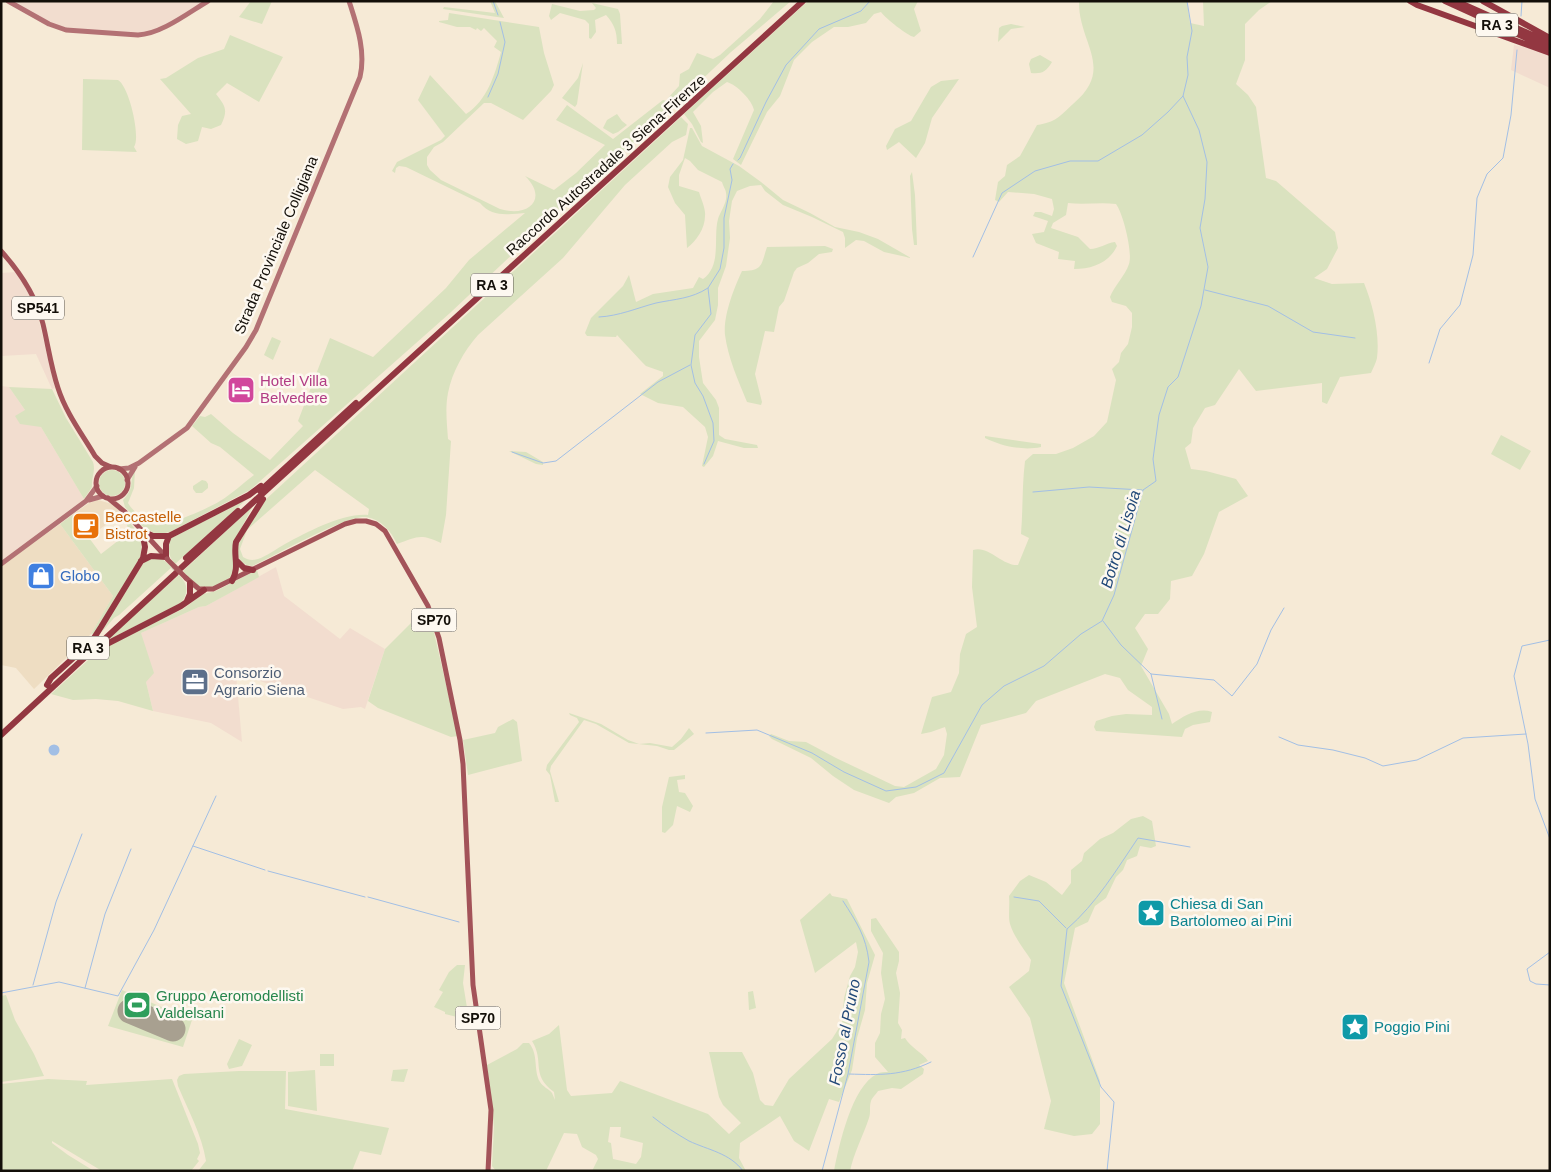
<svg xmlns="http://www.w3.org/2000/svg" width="1551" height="1172" font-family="Helvetica,sans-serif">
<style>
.built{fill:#eeddc2}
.industrial{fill:#f2ddcf}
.green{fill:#dae2bf;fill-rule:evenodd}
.water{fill:#a2bfe5}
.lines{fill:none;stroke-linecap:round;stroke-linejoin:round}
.stream{stroke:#a2bfe5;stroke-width:1}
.runway{stroke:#a8a090;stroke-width:25}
.highway-tunnel{stroke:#d4c9b7;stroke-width:6;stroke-dasharray:6 3;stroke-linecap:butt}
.secondary{stroke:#b37174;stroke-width:5}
.primary{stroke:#a35359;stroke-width:5}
.highway{stroke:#933741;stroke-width:6}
.primary-bridge{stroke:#a35359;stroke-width:5}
.labels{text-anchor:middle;stroke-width:5;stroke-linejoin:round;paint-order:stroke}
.shield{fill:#fdf8f0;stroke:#59554e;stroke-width:1}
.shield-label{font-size:14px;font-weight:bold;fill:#130f09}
.street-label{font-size:15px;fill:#130f09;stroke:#fdf8f0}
.hotel-label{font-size:15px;fill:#b23c85;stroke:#fdf8f0;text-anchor:start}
.food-label{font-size:15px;fill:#c56008;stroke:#fdf8f0;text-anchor:start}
.shop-label{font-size:15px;fill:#366cbe;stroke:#fdf8f0;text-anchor:start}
.service-label{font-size:15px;fill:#4e5e75;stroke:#fdf8f0;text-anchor:start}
.culture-label{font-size:15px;fill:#0d838f;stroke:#fdf8f0;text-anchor:start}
.leisure-label{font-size:15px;fill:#27864d;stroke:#fdf8f0;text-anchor:start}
.water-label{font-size:16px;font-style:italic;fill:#214878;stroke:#fdf8f0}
</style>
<rect width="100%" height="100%" fill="#f6ead6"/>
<!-- built -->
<path class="built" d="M98,500L112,504L122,513L89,537L72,515L89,503Z
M60,524L113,596L91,634L34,689L16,668L1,665V566Z"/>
<!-- industrial -->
<path class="industrial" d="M8,1H208L148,34L66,30Z
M1514,45L1529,48L1550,55V88L1511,70Z
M16,272L28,293L38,317L55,388L52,389L36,354L1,356V273Z
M1,386L9,387L25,410L41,427L84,499L1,561Z
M276,567L284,596L340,639L350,628L385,649L365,709L361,707L343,709L236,673L242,742L211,723L153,711L146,682L141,633L199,607L206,606Z"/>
<!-- green -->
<path class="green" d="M251,1H272L262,24L239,17Z
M490,1H495L504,18L443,9L444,7L495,13Z
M774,1H791L731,52L675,105L668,98L679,86L680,74L689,69L697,53L713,59L720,55L760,19Z
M808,1H918L914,9L921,31L914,37C908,36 885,18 881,12L874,14L866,23L848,27H834L812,42L794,60L780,96L767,112L741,165L733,159L754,110C752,100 737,85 727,82L713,92L693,112L701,126L703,143L701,142L692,124L684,114Z
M1079,1H1187L1190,23L1204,26L1203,1H1272L1259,10L1245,24V60L1236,84L1248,95L1256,107L1266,178L1276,181L1335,232L1338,248L1327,269L1314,278L1332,284L1364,283C1373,305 1380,334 1377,358C1376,363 1373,368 1371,373L1340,377L1327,404L1322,402V383L1256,391L1239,369L1215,405L1205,408L1193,428L1191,443L1185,448L1191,469L1206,471L1236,479L1248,496L1219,512L1204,554L1192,576L1171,581L1170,599L1158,614H1145L1135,628L1148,649L1141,666L1169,714L1172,724C1184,716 1198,707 1212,712L1210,722L1193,725L1185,729L1182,737L1096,731L1094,727L1096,721L1112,716L1126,714L1152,715V707L1128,690L1120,678L1105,674L1036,701L1026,713L981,725L960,777L940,778L914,793L896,797L889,803L854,790L833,776L811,758L772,739L769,736L771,734L789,741L806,742L836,758L895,786L904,787L936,769L944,755L947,734L945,727L931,732L921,734L932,697L951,692L959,673L960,654L966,634L977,627L972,587L973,550C989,545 1002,566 1018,565L1029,538L1021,534C1023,510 1022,485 1025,461L1033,454H1056L1073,448L1094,436L1107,422L1116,380L1112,369L1119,362L1121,353L1128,344L1132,327V313L1126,306L1112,302L1110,297C1114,286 1125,276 1129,264C1133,253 1123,213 1116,204C1100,202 1084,205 1068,203L1066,215L1053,223L1051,228L1078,237L1090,249C1099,249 1106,243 1115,242L1117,246C1109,263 1092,269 1074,269L1075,261L1058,259L1059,252L1036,243L1032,234L1044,232L1048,221L1033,216L1035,212H1041L1052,216L1054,209L1052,199L1034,194L1008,192L999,202L995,200L998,182L1005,176L1007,165L1020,156L1037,125C1056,122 1059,117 1073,104C1116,68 1078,43 1079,1Z
M592,3L618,9L620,14L622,44H617C617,31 614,24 606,15L595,20L596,32L591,39L589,38V24L585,20L560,13L551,20L549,16L552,4L580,11L594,10L596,8Z
M449,13L539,27L544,53L554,85L551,91L523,120L491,103H484L443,142L434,147L427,157V165L430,170L441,180L500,209C528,218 549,199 525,176L554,190L576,173L605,145L556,120L567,105L613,139L663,100L667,101L673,108L586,185L450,313L250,490L170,532L160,534L154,533L142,526L125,507L123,500C136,486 128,483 135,470L134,488L128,503C133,511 145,523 155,525C164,528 211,507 220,501C232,494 243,483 254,475L220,447L211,443L192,426L200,416L205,417L211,414L233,433L270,460L303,426L298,421L330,338L373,357L446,288L469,260L525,213C509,214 492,218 480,203L406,167L399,166L396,168L395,173L392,171L397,162L441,140L445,136L418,100L430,75L466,114C487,101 495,74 501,52L494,47L497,41L484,28L481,31L477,28L476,30L470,27H457L439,22V21L448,20Z
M1011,24L1025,27L1011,29L998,42L999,28L1002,26Z
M230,35L283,57L259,102L227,83L216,94C226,107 228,110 221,125L211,129L202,127L198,141L186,144L177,139L178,125L182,116L191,114L160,79L166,78L198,58L224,49Z
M1040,55L1052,62C1046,72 1042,74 1031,73L1029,64L1031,59Z
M583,63L577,104L575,107L562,98L578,78Z
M83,79L118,80C129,86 141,137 134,147L137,152L82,150Z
M959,79L932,118L925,143L916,158L899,142L887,150L886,146L895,129L911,121L931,87L941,81Z
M617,114L622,121L627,125L618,132L613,134L603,128L607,120Z
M681,117L688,124L686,135L672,142L625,185L563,258L478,335C464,351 452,372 448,393C445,408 447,424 448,439L451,441L446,515L441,543C420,533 417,537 397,544C391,531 381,519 366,517C345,515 275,556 252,566C240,565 236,556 238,545L263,502ZM315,470L369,509L368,515C342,513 308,532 285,544C276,549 267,556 258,559C252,561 248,560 243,557L240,549L247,530Z
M690,128H692L702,146L739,166L761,182L783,200L810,213L835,227L859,232L878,239L911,258L884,252L864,241L856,240L845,248V238L843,232L812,217L783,205L765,191L761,185L750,186L737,191L732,201L729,221L730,238L726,266L718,288V305L715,320L699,341V357L703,383L716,400L719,408V435L725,439L757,445L758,448H744L718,441L713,456L704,467L702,466L708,437L705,427L683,407L658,403L640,394L663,376V372L646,366L641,361L617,335L616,337L587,336L585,333L591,318L623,286L629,275L636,302L653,294L693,288L699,277L703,279C722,266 713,237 718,219C720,212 728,202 726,193C726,190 723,186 722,182L698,170L690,161L685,158L679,175V186L699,192C701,199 706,209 705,216C705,229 696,241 687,248L685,215L675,203L668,187L670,177L683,160Z
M912,172L915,195L917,245H914L912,229L910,176Z
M825,246L833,249L832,252L819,254L808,263L797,268L794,272L784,301L779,307L774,332L765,331L755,374L762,402L761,405L747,402C738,380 728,358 725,335C723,316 734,288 742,271C763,271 761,265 767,247Z
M272,337L281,341L273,360L264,355Z
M9,387L52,389L66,418L93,462C96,472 91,477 92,487L84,499L41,427L20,424L15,416L25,410Z
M1501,435L1531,451L1520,470L1491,454Z
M985,436L1041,444V447C1023,451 1001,446 985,438Z
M509,451L526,452L543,462V465L536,464Z
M99 483a13 13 0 1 1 26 0a13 13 0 1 1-26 0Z
M202,480L206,481L208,484V488L202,493H196L193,489V486Z
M247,499L175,564C168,555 168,551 168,540Z
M253,506L236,538L233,575C224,584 206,592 194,584C190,581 186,575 183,571Z
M122,513C135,531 145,533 140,558L95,633L91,634L113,596L60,524L72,515L101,554L128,533L129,530Z
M161,558L172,567L119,615L114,618L101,633L144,562L147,560Z
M257,570L259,577L206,606L199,607L141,633L154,673L146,682L153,711L118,701L96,699L73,700L51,694L97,652L108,645L183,609L203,594L216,591Z
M179,575C188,584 189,592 181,603L108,640L107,639Z
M426,608L432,624L458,736L451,737L378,708L368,701L385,649Z
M569,713L601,724L628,740L639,744L650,743L672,747L681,739L689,728L694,734L674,750H669L657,746L629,743L596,724L584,720L551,766L550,771L559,802H555L550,775L546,770L547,765L579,722L577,718L570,715Z
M513,719L517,722L522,761L468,775L463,740L495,733L498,727Z
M685,775V779L677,780L679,792L685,793L693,806L690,812L677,806L673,825L665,833L662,832V807L669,777Z
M1143,816L1152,821L1156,846L1151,848L1140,846L1137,856L1127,860L1123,870L1116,877L1106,898L1095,906L1088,922L1075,928L1064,983L1100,1081V1124L1092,1134L1074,1136L1044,1129L1051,1101L1030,1018L1009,987L1029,971L1031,960C1024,949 1014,937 1010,924C1008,917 1010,904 1009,896L1020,881L1029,875L1046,882L1062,895L1071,883V870L1082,861L1084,853L1100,839L1113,833L1131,819Z
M830,893L832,896L847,899L875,955L867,983L865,1010L857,1038L852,1070L839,1102L829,1099L809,1151L794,1141L780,1116L740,1143L739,1158L746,1171H592L598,1159L596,1155L582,1147L577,1134L564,1133L546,1171H496L492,1166L494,1127L487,1065L517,1049L523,1043H529C539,1055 533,1070 540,1082C543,1087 549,1089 552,1093C553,1095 554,1098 555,1100L554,1092C530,1074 545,1062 532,1041L549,1034L559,1025L567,1090L571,1096L612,1093L620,1081L708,1114L729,1134L741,1123L723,1105L719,1097L709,1052H742L753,1073L760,1100L765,1105L773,1106L789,1079L832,1039L842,1023L844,998L850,976L855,967L858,952L856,942L815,973L800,920ZM610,1127H621L620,1137L643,1143L641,1157L636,1164L613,1159L611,1143L608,1142Z
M876,918L899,952V961L896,973L900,993L898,1023L902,1030L901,1039L905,1038C911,1048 922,1052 928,1061L919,1065L924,1069L923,1074L901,1089L892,1088L878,1091C876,1094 872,1098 871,1101C869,1107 871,1112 869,1118C863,1136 854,1152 850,1171H834C839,1145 852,1086 877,1074C880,1072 884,1072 888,1072L875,1057V1043L880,1033L881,1014L885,999L881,973L883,953L871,931V919Z
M457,965H465L463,983L469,1020L445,1014V1012L434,1007L443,992L439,990L449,972Z
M122,990L192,1020L183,1047L108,1026Z
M753,991L756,1008L749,1010L748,992Z
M6,995L15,1020L34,1054L44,1076L1,1082V996Z
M239,1039L252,1045L242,1066L229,1069L227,1064Z
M320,1054H334V1066H320Z
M408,1069L404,1082L391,1081L393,1070Z
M315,1070L317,1111L288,1106V1072Z
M239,1071H286L285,1109L389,1128L381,1155L360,1151L352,1171H198L206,1161C202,1135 188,1110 178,1086L177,1080L179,1076L184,1074Z
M48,1079L87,1081L86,1085L172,1079L198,1144L200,1153L197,1159L199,1161L191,1171H102L52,1141V1143L68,1155L94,1171H1V1084Z"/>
<!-- water -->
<path class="water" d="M48.5 750a5.5 5.5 0 1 1 11 0a5.5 5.5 0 1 1-11 0Z"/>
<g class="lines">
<!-- stream -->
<path class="stream" d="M493,1L498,15
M1521,16L1522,1
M488,97L498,74L505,42L500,22
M738,160L740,158L766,102L786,65L819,29L861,11L870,1
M973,257L1002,193L1035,171L1070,161H1098L1142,135L1168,112L1183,96
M1205,290L1268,306L1313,332L1355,338
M599,317C619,316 637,308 656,303C675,299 691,299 708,288
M1429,363L1440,329L1460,305L1473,255L1477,198L1487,174L1503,158L1511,115L1517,50
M512,452L543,463L556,461L658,382L690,365
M704,464L714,441L713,423L703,396L695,383L691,365L695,335L711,314L708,288L720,269L724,248V218L732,180L730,169L733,164
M1033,492L1089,487L1142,490
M1103,621L1121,645L1151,674L1214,680L1232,696L1257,664L1271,630L1284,608
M1550,640L1522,646L1514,676L1528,744L1535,799L1550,839
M1151,674L1162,719
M706,733L757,730L812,753L844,772L886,791L916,787L944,773L982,705L1004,686L1044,666L1081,634L1102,621L1114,595L1143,490L1156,481L1153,459L1159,415L1168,387L1178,377L1201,306L1208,267L1200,228L1205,199L1207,162L1199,130L1183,96L1188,75L1187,57L1192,31L1187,1
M1279,737L1298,745L1333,750L1365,758L1383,766L1417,760L1463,738L1526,734
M193,846L265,870
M268,871L365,897
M368,897L459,922
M1014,897L1039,901L1066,928
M1550,952L1527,969L1530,981L1536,984L1550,985
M33,985L56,902L82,834
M85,988L105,914L131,849
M1,993L59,982L118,996L154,930L216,796
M849,1074C880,1075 902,1076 931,1062
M653,1117C664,1126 677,1134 689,1141C708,1150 730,1153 743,1171
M822,1171L848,1074L869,962C866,936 857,923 843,901
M1107,1171L1114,1102L1101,1087L1061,986L1067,929C1096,904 1117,869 1138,838L1190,847"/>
<!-- runway -->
<path class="runway" d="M130,1011L173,1029"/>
<!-- highway-tunnel -->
<path class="highway-tunnel" d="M173,570L179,565"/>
<!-- secondary -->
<path class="secondary" d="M8,1L49,24L66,30L138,35C161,34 188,13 208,1
M119,469L129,468L139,463L187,428L246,347L256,330L360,77C366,51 357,26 349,1
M127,480L135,467
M89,500L103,496
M1,564L86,501L97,486"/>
<!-- primary -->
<path class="primary" d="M1,251C20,272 36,296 43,324C48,345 51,367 58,388C66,413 82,434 95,456L102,463L111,467
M96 483a16 16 0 1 1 32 0a16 16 0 1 1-32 0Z
M108,498L125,512L167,558
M186,578L199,589H213L345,524L356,521H366L376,524L385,531L428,606L439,638L460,740L463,764L473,985L491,1110L488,1171"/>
<!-- highway -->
<path class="highway" d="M1410,1L1417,5L1550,53
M1445,1L1550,49
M1456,1L1550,43
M1483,1L1550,38
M260,491L356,403
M142,531L153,536H169L249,495L261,486
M186,558L238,511
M236,560L244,568L253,570
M141,561L151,556L166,557V544L169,536
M181,568L803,1
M232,581C240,567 233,556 236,542L263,499
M187,601L190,594V583
M99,648L181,606L204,590
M47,685L51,678L92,641L101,627L143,558L145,547L142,531
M1,735L176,573"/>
<!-- primary-bridge -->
<path class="primary-bridge" d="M167,559L186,578"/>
</g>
<!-- icons -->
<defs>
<symbol id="hotel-square" viewBox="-11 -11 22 22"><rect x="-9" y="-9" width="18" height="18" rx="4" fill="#d1479c" stroke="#fdf8f0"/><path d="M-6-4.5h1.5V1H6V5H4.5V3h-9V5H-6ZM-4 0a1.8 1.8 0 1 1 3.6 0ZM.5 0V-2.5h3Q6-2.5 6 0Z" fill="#fff"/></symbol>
<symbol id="cafe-square" viewBox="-11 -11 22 22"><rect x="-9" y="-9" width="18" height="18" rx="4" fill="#e8710a" stroke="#fdf8f0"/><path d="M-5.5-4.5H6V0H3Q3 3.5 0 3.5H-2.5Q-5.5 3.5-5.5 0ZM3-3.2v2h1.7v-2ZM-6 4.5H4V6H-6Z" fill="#fff"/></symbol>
<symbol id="shop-square" viewBox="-11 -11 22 22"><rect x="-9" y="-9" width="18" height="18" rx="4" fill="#3f7fe0" stroke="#fdf8f0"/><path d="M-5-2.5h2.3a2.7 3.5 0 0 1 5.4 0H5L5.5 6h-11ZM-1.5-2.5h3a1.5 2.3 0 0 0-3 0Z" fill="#fff"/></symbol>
<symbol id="office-square" viewBox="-11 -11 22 22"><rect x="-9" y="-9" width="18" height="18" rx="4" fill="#5c6f8a" stroke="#fdf8f0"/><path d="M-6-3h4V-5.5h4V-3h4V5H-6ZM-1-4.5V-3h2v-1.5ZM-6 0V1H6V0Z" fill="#fff"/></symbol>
<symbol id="sight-square" viewBox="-11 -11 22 22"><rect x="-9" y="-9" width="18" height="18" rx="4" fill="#0f9aa8" stroke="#fdf8f0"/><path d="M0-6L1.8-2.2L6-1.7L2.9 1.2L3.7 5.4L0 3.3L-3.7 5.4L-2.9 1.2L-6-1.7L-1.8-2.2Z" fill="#fff"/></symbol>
<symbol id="stadium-square" viewBox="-11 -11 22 22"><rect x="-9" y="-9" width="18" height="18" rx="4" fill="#2e9e5b" stroke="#fdf8f0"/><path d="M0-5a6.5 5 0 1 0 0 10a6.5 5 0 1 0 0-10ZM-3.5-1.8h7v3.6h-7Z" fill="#fff"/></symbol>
</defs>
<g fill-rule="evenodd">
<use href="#hotel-square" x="225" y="374" width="32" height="32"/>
<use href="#cafe-square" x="70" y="510" width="32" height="32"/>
<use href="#shop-square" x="25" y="560" width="32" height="32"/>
<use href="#office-square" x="179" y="666" width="32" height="32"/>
<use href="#sight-square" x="1135" y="897" width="32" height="32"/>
<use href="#stadium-square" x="121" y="989" width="32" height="32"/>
<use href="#sight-square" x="1339" y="1011" width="32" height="32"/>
</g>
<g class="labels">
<!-- shield labels -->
<g class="shield">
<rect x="1476" y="13.5" width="42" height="23" rx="4"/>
<rect x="471" y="273.5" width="42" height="23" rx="4"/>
<rect x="12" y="296.5" width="52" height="23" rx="4"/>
<rect x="411.5" y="608.5" width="45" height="23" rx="4"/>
<rect x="67" y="636.5" width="42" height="23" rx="4"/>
<rect x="455.5" y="1006.5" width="45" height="23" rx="4"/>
</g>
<g class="shield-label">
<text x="1497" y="30">RA 3</text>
<text x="492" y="290">RA 3</text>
<text x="38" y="313">SP541</text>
<text x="434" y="625">SP70</text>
<text x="88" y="653">RA 3</text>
<text x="478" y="1023">SP70</text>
</g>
<!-- street labels -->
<g class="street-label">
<text transform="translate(606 165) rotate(-42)" y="5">Raccordo Autostradale 3 Siena-Firenze</text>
<text transform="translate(276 245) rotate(-67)" y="5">Strada Provinciale Colligiana</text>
</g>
<!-- hotel labels -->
<g class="hotel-label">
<text x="260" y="386">Hotel Villa<tspan x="260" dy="17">Belvedere</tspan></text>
</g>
<!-- food labels -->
<g class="food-label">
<text x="105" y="522">Beccastelle<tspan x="105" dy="17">Bistrot</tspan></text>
</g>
<!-- shop labels -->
<g class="shop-label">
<text x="60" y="581">Globo</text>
</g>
<!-- service labels -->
<g class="service-label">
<text x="214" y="678">Consorzio<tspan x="214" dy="17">Agrario Siena</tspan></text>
</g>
<!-- culture labels -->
<g class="culture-label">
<text x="1170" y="909">Chiesa di San<tspan x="1170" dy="17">Bartolomeo ai Pini</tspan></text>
<text x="1374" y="1032">Poggio Pini</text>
</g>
<!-- leisure labels -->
<g class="leisure-label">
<text x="156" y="1001">Gruppo Aeromodellisti<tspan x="156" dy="17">Valdelsani</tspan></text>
</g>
<!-- water labels -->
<g class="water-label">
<text transform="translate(1120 539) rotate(-73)" y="6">Botro di Lisoia</text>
<text transform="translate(844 1032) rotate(-79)" y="6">Fosso al Pruno</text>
</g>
</g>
<!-- border -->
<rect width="1551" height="1172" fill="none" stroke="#130f09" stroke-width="5"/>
</svg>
